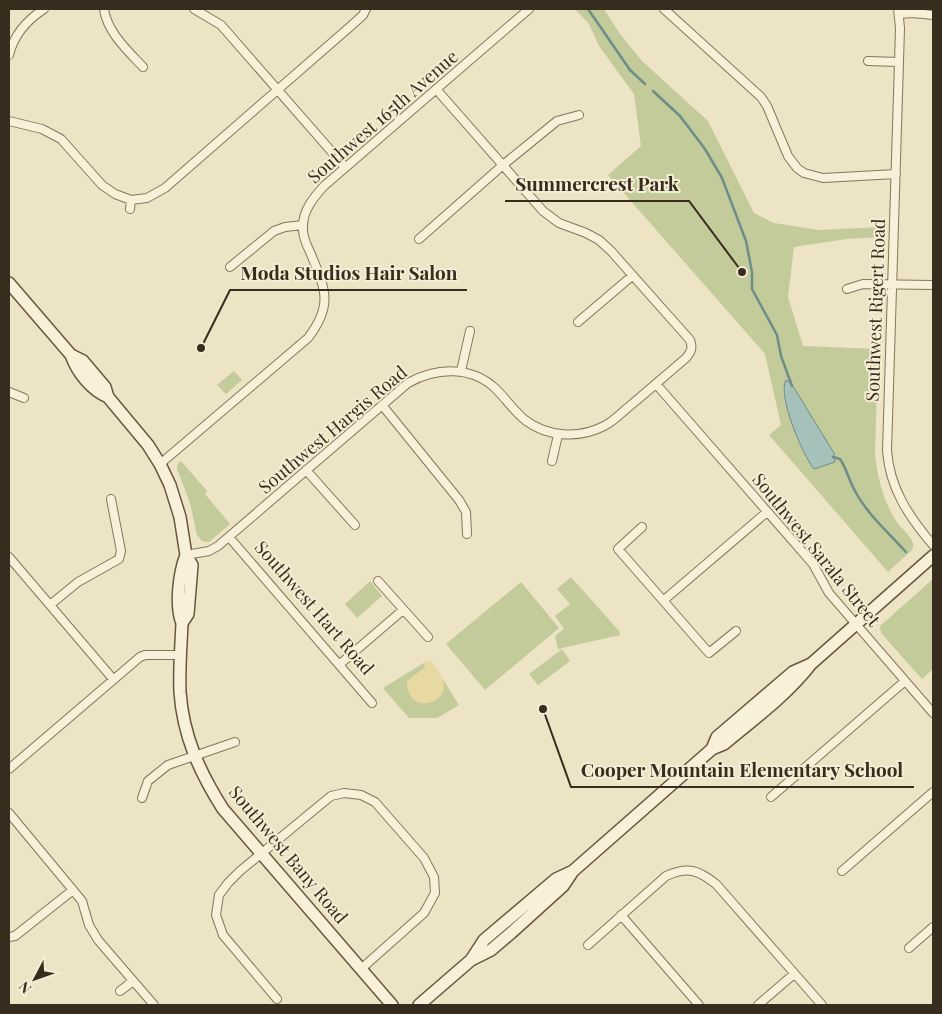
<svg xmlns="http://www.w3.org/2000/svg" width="942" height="1014" font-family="'Playfair Display',serif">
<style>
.green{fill:#c2cb99}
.sand{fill:#e8d9a3}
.water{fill:#a6c0ba;stroke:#6d8e88}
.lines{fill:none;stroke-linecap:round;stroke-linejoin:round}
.stream{stroke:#6d8e88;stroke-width:2.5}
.minor-casing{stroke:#87755b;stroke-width:10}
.secondary-casing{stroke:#69563f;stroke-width:14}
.minor{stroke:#f8f0d8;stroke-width:8}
.secondary{stroke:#f8f0d8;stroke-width:11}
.labels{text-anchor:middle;stroke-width:4;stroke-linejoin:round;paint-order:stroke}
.street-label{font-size:18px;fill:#382c1f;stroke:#f5edd4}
.leader{fill:none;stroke:#382c1f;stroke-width:2}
.callout-dot{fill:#382c1f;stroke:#f5edd4;stroke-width:2}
.callout-label{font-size:19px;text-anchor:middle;font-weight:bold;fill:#382c1f;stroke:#f5edd4;stroke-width:4;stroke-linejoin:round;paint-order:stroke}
</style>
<rect width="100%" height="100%" fill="#ede3c5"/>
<!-- green -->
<path class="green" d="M575,9H604L620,34L642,61L708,121L754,213L774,223L819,230L881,227V237L847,239L794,247L788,297L803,346L878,349L875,455C878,480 884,504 899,525C905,532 917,541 912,550L888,572L769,435L781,425L765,354L608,175L641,146L634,94L599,46L589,24Z
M234,371L242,380L226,394L217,385Z
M181,461L207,491L205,494L230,524L209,542L202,541L197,535L190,503L177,469V465Z
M571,577L619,631L620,635L558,649L555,636L564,629L555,616L570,604L557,589Z
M933,579V669L922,679L881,633L880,626Z
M370,581L382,596L357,618L345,604Z
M521,582L559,628L485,690L446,644Z
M562,649L570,661L538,685L529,674Z
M427,661L432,662L459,705L437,718H409L383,688Z"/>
<!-- sand -->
<path class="sand" d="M427,661L432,662C436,668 441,674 443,680C451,706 405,715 407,681L425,667L424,663Z"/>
<!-- water -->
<path class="water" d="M786,380L791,383L834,453L835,462L814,469C803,456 777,395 786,380Z"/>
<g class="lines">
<!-- stream -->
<path class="stream" d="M588,9L630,70L645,84
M653,91L680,116L705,149L722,178L746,241L752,272V289L777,335L781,356L792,386
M833,457L840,459C847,469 849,481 855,491C867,514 889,533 906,552"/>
<defs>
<path id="minor" d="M104,9C107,32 128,51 143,67
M194,9L221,25L345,167
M664,9L761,97L767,106L788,156L797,168L804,173L823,178L896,174
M898,9L900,28L899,62L887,451C890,489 909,517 933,545
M899,14L913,13L933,15
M9,55C14,34 27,20 44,9
M868,61L899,62
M9,121L42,129L61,139L102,185L115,194L131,200L130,209
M131,200L147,198L165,188L352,25L363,15L366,9
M419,239L503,165L557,121L579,115
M230,267L274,231L285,227L303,225
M847,289L863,284L933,285
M578,322L632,276
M461,371L470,331
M656,384L813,564L829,593L933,713
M9,392L24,398
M382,405L459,500L466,512L467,534
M552,461L558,435
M160,464L308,338C334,304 325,288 310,252C306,244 302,235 303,226C303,210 314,197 324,186L529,9
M306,470L355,525
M642,527L618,549L709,653L736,631
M229,537L372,703
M186,555L209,551L218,546L408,383C437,367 472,366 496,389C506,399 514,411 525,420C547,437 579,439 604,426C614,421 622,412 631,405C649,390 667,374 686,358C691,352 693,348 690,340L611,251L599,240L586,233L559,223L543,211L436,89
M9,557L113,679
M378,581L428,637
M664,600L767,512
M50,605L78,582L119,559L121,551L111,499
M340,664L403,610
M9,769L140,657L145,655H181
M771,797L905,681
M142,798L148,781L168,765L235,742
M9,813L82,901L89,925L98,940L154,1005
M842,871L933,792
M621,915L699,1005
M9,937L15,936L73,890
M588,945L666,876C688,866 698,870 716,884L822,1005
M909,948L933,927
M120,991L133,981
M277,999L223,935L216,915L219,895L228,883L240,871L331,796L344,793L361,795L375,802L424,858L434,877L435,893L424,913L361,969
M758,1005L794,974"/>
<path id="secondary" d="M9,283L71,355C77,372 91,390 108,397
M71,355L83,361L105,387L108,397L148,445L160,464L170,485L180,517L186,555L192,565L188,614L182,623
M186,555C179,573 175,606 182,623C181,646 179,669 180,692C183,736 200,773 223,809L392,1005
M712,749L724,744C754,719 787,695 811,664L933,556
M471,960L491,950L511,933L563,886L573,871L712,749L717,737L793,672L811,664
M419,1005L471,960L484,940L556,879L573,871"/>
</defs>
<!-- minor casing -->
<use href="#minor" class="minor-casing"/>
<!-- secondary casing -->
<use href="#secondary" class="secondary-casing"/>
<!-- minor -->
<use href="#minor" class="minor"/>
<!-- secondary -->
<use href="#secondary" class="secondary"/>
</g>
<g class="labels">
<!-- street labels -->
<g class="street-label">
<text transform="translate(383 117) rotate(-41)" y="6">Southwest 165th Avenue</text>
<text transform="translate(876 310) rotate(-88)" y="6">Southwest Rigert Road</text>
<text transform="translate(333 430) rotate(-40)" y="6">Southwest Hargis Road</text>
<text transform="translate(816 550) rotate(51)" y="6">Southwest Sarala Street</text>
<text transform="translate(314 608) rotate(49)" y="6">Southwest Hart Road</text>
<text transform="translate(288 855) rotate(50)" y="6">Southwest Bany Road</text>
</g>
</g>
<!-- callouts -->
<path class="leader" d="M742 272L689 201H505M201 348L230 290H467M543 709L571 787H914"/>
<g class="callout-dot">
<circle cx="742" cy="272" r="5"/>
<circle cx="201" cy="348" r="5"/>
<circle cx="543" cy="709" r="5"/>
</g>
<g class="callout-label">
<text x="597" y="191">Summercrest Park</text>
<text x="349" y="280">Moda Studios Hair Salon</text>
<text x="742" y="777">Cooper Mountain Elementary School</text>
</g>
<!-- border -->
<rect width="942" height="1014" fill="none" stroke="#382c1f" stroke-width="20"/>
<!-- north arrow -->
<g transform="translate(35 979) rotate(229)" stroke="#f5edd4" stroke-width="4" paint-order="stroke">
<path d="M0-4L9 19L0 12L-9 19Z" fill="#382c1f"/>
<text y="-8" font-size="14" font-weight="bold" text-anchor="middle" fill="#382c1f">N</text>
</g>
</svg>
